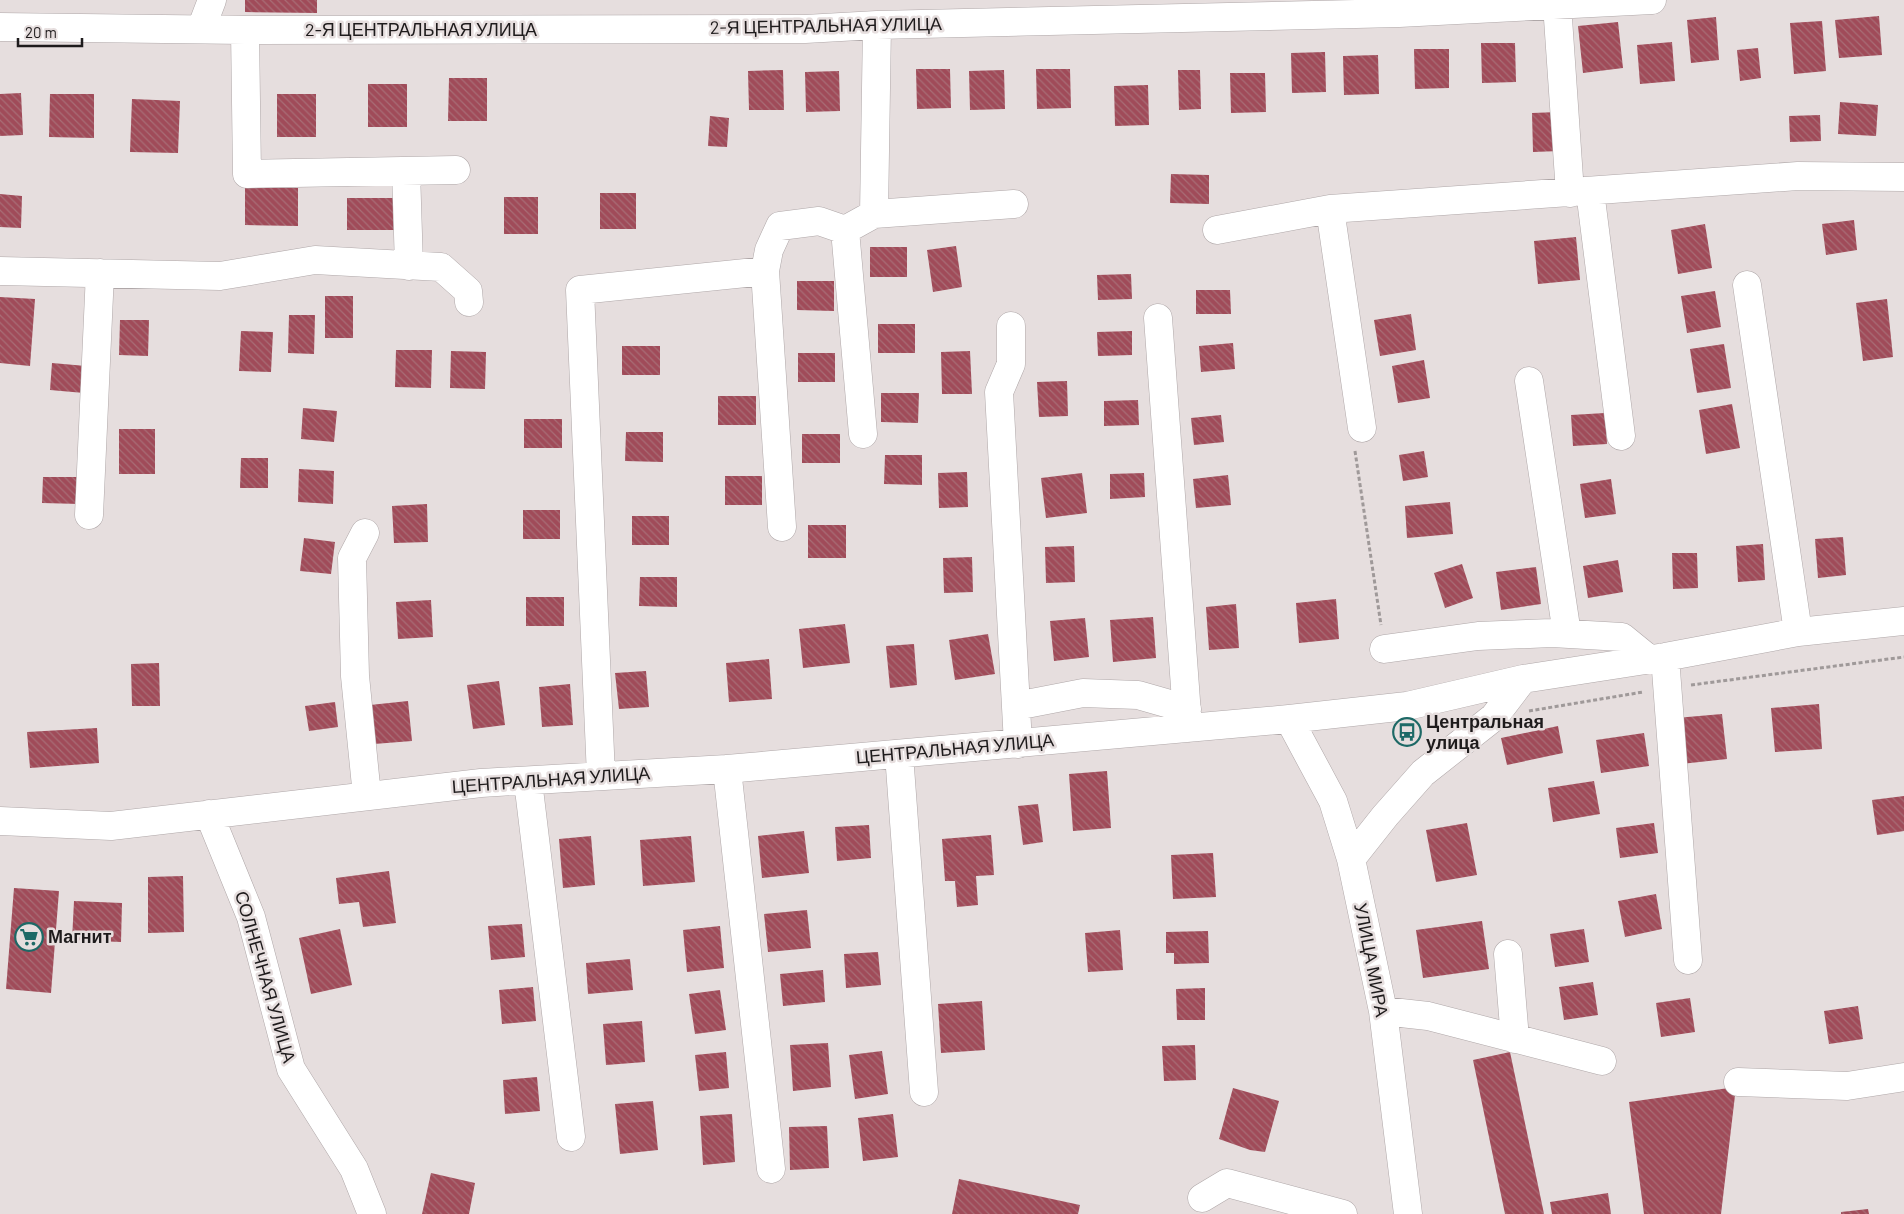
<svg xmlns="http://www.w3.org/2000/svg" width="1904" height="1214" font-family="Barlow,sans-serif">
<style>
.building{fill:url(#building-back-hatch)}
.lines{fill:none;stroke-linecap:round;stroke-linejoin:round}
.minor-casing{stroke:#afa7a8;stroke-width:29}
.path{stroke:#9f9999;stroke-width:3;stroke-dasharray:4 2.5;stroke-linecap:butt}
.minor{stroke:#fff;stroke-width:28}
.labels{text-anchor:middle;stroke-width:5;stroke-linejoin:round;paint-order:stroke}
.street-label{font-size:18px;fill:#1e1b1c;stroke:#e6dede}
.poi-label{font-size:18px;font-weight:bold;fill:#1e1b1c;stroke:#e6dede;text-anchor:start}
</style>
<defs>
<pattern id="building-back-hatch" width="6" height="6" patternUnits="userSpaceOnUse" patternTransform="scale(1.25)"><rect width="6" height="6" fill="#a04b59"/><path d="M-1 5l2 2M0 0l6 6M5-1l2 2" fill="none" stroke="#a86d76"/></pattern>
</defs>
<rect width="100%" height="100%" fill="#e6dede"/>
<!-- building -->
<path class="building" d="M245,0H317V13L245,12Z
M1879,16L1882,55L1839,58L1835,20Z
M1716,17L1719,60L1691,63L1687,20Z
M1822,21L1826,71L1794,74L1790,23Z
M1618,22L1623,68L1583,73L1578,26Z
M1672,42L1675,81L1640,84L1637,45Z
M1481,43H1515L1516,82L1482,83Z
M1758,48L1761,78L1740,81L1737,50Z
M1414,49H1449V88L1415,89Z
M1325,52L1326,92L1292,93L1291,53Z
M1378,55L1379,94L1344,95L1343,56Z
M916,69H950L951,108L917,109Z
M1036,69H1070L1071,108L1037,109Z
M783,70L784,110H749L748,71Z
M1004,70L1005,109L970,110L969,71Z
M1178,70H1200L1201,109L1179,110Z
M839,71L840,111L806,112L805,72Z
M1230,73H1265L1266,112L1231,113Z
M449,78H487V121H448Z
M368,84H407V127H368Z
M1148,85L1149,125L1115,126L1114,86Z
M21,93L23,135L0,136V94Z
M50,94H94V138L49,137Z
M277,94H316V137H277Z
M132,99L180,101L178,153L130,152Z
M1840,102L1878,105L1876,136L1838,134Z
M1558,112L1560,151L1533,152L1532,113Z
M1820,115L1821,141L1790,142L1789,116Z
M710,116L729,118L727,147L708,146Z
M1171,174L1209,175V204L1170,203Z
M245,187L298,188V226L245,225Z
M600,193H636V229H600Z
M0,194L22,196L21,228L0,227Z
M504,197H538V234H504Z
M347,198H401V230H347Z
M1854,220L1857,250L1826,255L1822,224Z
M1705,224L1712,268L1678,274L1671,230Z
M1576,237L1580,280L1538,284L1534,241Z
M956,246L962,287L933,292L927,250Z
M870,247H907V277H870Z
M1131,274L1132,299L1098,300L1097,275Z
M797,281H834V311L797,310Z
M1196,290H1230L1231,314H1196Z
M1715,291L1721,327L1687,333L1681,296Z
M325,296H353V338H325Z
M0,297L35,299L30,366L0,363Z
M1887,299L1893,357L1863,361L1856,303Z
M1411,314L1416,350L1380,356L1374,320Z
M289,315H315L314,354L288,353Z
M120,320H149L148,356L119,355Z
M878,324H915V353H878Z
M241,331L273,332L271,372L239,371Z
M1132,331V355L1098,356L1097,332Z
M1233,343L1235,369L1201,372L1199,346Z
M1724,344L1731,388L1697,393L1690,349Z
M622,346H660V375H622Z
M396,350H432L431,388L395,387Z
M451,351L486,352L485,389L450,388Z
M970,351L972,394H942L941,352Z
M798,353H835V382H798Z
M1424,360L1430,398L1398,403L1392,366Z
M52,363L86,366L84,393L50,390Z
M1067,381L1068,416L1039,417L1037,382Z
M881,393H919L918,423L881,422Z
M718,396H756V425H718Z
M1138,400L1139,425L1104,426V401Z
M1732,404L1740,448L1706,454L1699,410Z
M303,408L337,411L334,442L301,439Z
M1605,413L1607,444L1573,446L1571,415Z
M1221,415L1224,442L1194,445L1191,418Z
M524,419H562V448H524Z
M119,429H155V474H119Z
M626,432H663V462L625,461Z
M802,434H840V463H802Z
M1424,451L1428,477L1403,481L1399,455Z
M885,455H922V485L884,484Z
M241,458H268V488H240Z
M299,469L334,471L333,504L298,502Z
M967,472L968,507L939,508L938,473Z
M1082,473L1087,513L1046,518L1041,478Z
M1144,473L1145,497L1110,499V474Z
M1228,475L1231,505L1196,508L1193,479Z
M725,476H762V505H725Z
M43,477H80V504L42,503Z
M1611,479L1616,514L1585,518L1580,484Z
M1450,502L1453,534L1407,538L1405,506Z
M427,504L428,542L394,543L392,506Z
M523,510H560V539H523Z
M632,516H669V545H632Z
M808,525H846V558H808Z
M1843,537L1846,575L1818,578L1815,539Z
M304,538L335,542L331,574L300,571Z
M1763,544L1765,580L1738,582L1736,546Z
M1074,546L1075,582L1046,583L1045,547Z
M1672,553H1697L1698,588L1673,589Z
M972,557L973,592L944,593L943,558Z
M1618,560L1623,592L1588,598L1583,566Z
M1462,564L1473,598L1445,608L1434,573Z
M1536,567L1541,604L1501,610L1496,572Z
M640,577H677V607L639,606Z
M526,597H564V626H526Z
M1336,599L1339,639L1299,643L1296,603Z
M431,600L433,637L398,639L396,602Z
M1236,604L1239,648L1209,650L1206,607Z
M1153,617L1156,658L1113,662L1110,620Z
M1085,618L1089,657L1054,661L1050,621Z
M845,624L850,663L803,668L799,629Z
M988,634L995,674L955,680L949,640Z
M914,644L917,685L890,688L886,646Z
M769,659L772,699L729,702L726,663Z
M159,663L160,706H132L131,664Z
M646,671L649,707L619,709L615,673Z
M499,681L505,725L473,729L467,685Z
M570,684L573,725L542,727L539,687Z
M408,701L412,741L374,744L370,705Z
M335,702L338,727L309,731L305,706Z
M1819,704L1822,749L1775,752L1771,708Z
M1722,714L1727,759L1681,764L1676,718Z
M1558,726L1563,753L1507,765L1501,738Z
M97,728L99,763L30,768L27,732Z
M1644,733L1649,766L1601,773L1596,740Z
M1107,771L1111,828L1073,831L1069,774Z
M1594,781L1600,814L1553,822L1548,788Z
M1904,796V831L1877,835L1872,800Z
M1038,804L1043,842L1023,845L1018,806Z
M1467,823L1477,875L1436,882L1426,830Z
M1654,823L1658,853L1620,858L1616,828Z
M869,825L871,858L837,861L835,827Z
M804,831L809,873L762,878L758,836Z
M991,835L994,875L976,876L978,905L957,907L955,881H945L942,839Z
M591,836L595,885L563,888L559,839Z
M691,836L695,882L643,886L640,840Z
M1213,853L1216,897L1173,899L1171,855Z
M389,871L396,923L363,927L359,902L339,904L336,878Z
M183,876L184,932L148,933V877Z
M14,888L59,891L51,993L6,989Z
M1656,894L1662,929L1625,937L1618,901Z
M74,901L122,903L121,942L72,940Z
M807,910L811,948L768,952L764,914Z
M1482,921L1489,969L1423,978L1416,930Z
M522,924L525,957L491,960L488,926Z
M720,926L724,968L687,972L683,930Z
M340,929L352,985L311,994L299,938Z
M1584,929L1589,962L1555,967L1550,934Z
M1120,930L1123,970L1088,972L1085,933Z
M1208,931L1209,963L1174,964V953H1166V932Z
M878,952L881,985L846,988L844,954Z
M630,959L633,990L588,994L586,963Z
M823,970L825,1002L783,1006L780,974Z
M1593,982L1598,1015L1564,1020L1559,987Z
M533,987L536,1021L502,1024L499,990Z
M1205,988V1020H1177L1176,989Z
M720,990L726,1030L695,1034L689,994Z
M1690,998L1695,1032L1661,1037L1656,1003Z
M982,1001L985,1050L941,1053L938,1004Z
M1858,1006L1863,1039L1829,1044L1824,1011Z
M642,1021L645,1062L606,1065L603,1024Z
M828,1043L831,1087L793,1091L790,1045Z
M1195,1045L1196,1080L1164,1081L1162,1046Z
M882,1051L888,1094L855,1099L849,1055Z
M726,1052L729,1088L699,1091L695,1055Z
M1510,1052L1543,1209L1544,1214H1505L1473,1060Z
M537,1077L540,1111L505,1114L503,1080Z
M1736,1087L1721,1214H1644L1629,1102Z
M1233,1088L1279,1101L1265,1152L1250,1150L1219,1139Z
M653,1101L658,1150L620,1154L615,1104Z
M732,1114L735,1162L703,1165L700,1116Z
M893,1114L898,1157L863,1161L858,1118Z
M827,1126L829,1168L790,1170L789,1127Z
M431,1173L475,1183L469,1214H422Z
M959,1179L1080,1205L1078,1214H952Z
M1608,1193L1611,1214H1552L1550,1202Z
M1868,1209L1869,1214H1841V1212Z"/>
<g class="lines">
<defs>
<path id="minor" d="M1557,4L1570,193
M0,27L245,30L805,29L877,25L1399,13L1652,0
M201,29L212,0
M245,30L247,174L456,170
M406,171L409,266
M1590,191L1621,436
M1330,209L1362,428
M874,214L1014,204
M845,230L863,434
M1217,230L1330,209L1798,176L1904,177
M0,271L220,276L315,260L441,267L468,291L469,302
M765,271L769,250L780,226L819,221L845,230L874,214L877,25
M1747,285L1798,632
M1158,318L1188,728
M1011,326V364L999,392L1018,744
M1529,381L1567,634
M89,515L100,273
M365,533L352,558L355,676L367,796
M1384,649L1478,636L1552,633L1622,637L1649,659
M1665,657L1688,960
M1016,706L1083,693L1138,695L1187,709
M1289,719L1333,801L1351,859L1383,1011L1408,1214
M899,754L924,1092
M727,769L771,1169
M601,776L580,290L765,271L782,527
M528,781L571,1137
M209,814L251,917L291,1069L354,1169L372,1214
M0,821L111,826L481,783L727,769L1289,719L1407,706L1523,679L1665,657L1798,632L1904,621
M1351,859L1385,816L1423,773L1494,717L1523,679
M1508,954L1515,1039
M1383,1011L1428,1016L1602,1061
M1738,1082L1847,1086L1904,1077
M1202,1198L1227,1183L1343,1214"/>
</defs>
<!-- minor casing -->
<use href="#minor" class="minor-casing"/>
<!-- path -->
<path class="path" d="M1355,451L1381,625
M1691,685L1904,657
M1529,711L1643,692"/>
<!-- minor -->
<use href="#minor" class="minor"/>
</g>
<!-- icons -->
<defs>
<symbol id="bus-ring" viewBox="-11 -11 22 22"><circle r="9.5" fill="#e6dede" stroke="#1d6966" stroke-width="1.5"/><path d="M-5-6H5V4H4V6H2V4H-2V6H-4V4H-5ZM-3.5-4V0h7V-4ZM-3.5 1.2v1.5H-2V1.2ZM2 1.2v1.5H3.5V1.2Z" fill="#1d6966"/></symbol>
<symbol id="supermarket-ring" viewBox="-11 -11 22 22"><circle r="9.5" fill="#e6dede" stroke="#1d6966" stroke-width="1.5"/><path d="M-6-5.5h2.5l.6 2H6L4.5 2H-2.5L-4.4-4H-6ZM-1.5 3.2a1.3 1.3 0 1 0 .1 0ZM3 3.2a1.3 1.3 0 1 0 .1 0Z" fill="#1d6966"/></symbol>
</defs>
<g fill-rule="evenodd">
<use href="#bus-ring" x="1391" y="716" width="32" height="32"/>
<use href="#supermarket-ring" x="13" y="921" width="32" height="32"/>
</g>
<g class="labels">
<!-- street labels -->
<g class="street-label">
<text transform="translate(826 26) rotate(-1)" y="6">2-Я ЦЕНТРАЛЬНАЯ УЛИЦА</text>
<text x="421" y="36">2-Я ЦЕНТРАЛЬНАЯ УЛИЦА</text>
<text transform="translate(955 749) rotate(-5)" y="6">ЦЕНТРАЛЬНАЯ УЛИЦА</text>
<text transform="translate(551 780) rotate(-4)" y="6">ЦЕНТРАЛЬНАЯ УЛИЦА</text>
<text transform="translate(1371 960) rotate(79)" y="6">УЛИЦА МИРА</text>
<text transform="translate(265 977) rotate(74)" y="6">СОЛНЕЧНАЯ УЛИЦА</text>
</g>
<!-- poi labels -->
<g class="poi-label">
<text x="1426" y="728">Центральная<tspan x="1426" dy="21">улица</tspan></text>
<text x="48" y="943">Магнит</text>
</g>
</g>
<!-- scale -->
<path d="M18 38v8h64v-8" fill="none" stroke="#1e1b1c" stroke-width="2.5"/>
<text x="25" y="38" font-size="15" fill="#1e1b1c" stroke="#e6dede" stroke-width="4" paint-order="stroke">20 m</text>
</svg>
